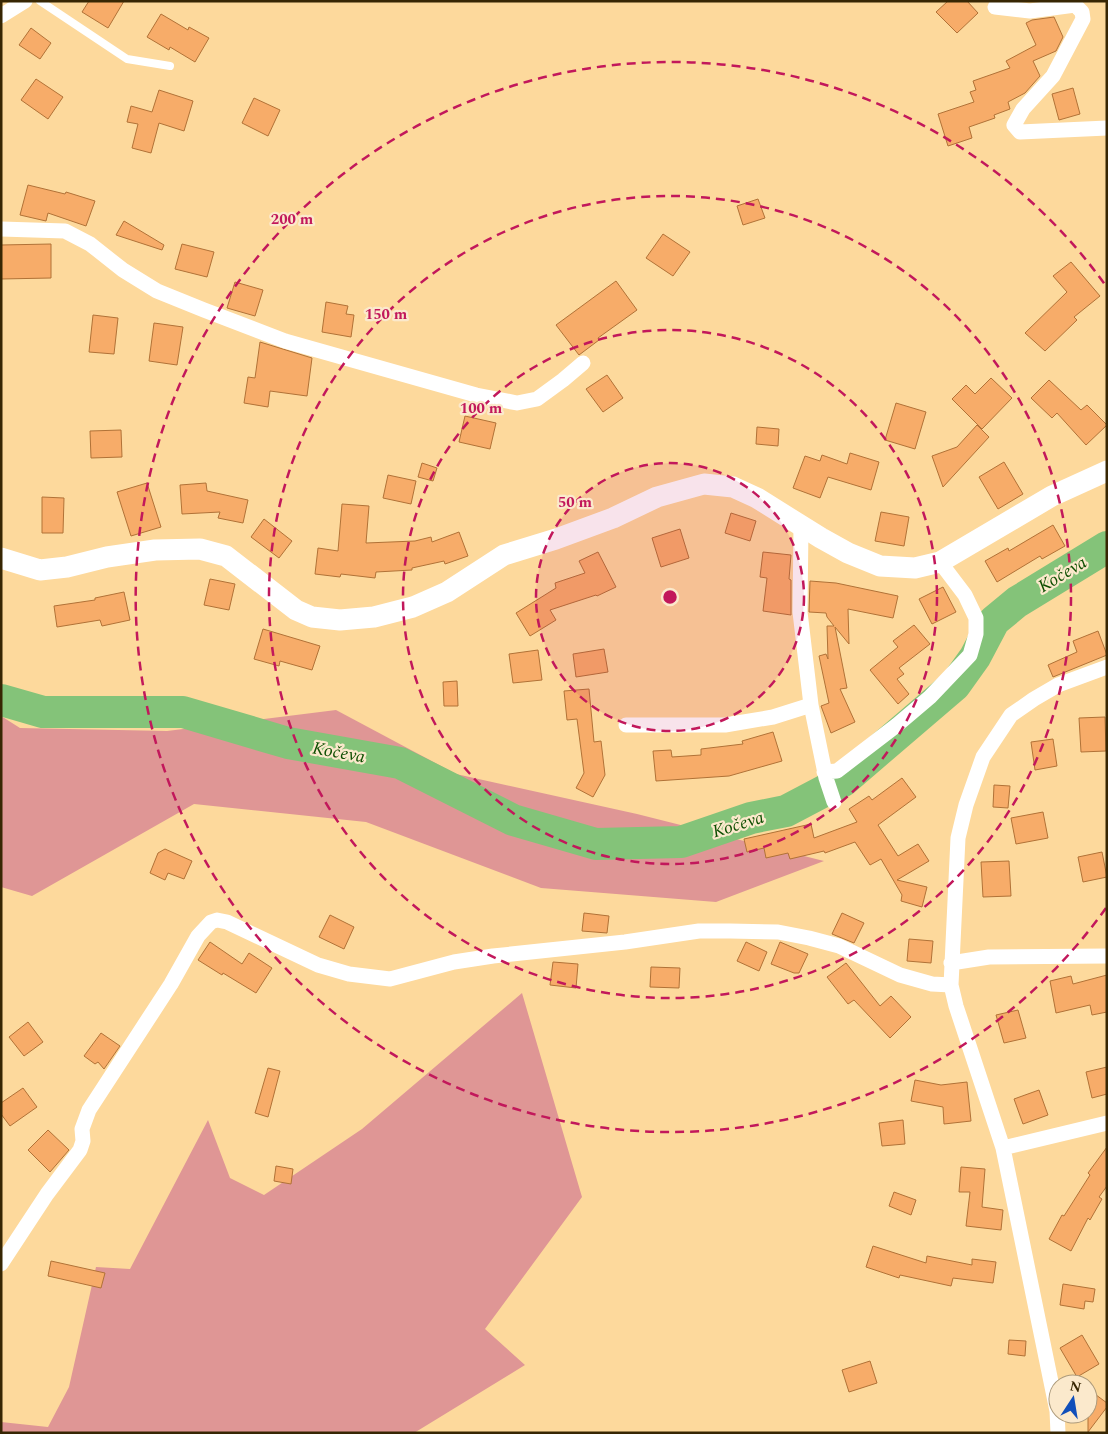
<svg xmlns="http://www.w3.org/2000/svg" width="1108" height="1434" font-family="Spectral,serif">
<style>
.green{fill:#df9695}
.lines{fill:none;stroke-linecap:round;stroke-linejoin:round}
.river{stroke:#84c379;stroke-width:32}
.building{fill:#f7ac69;stroke:#b17237}
.service{stroke:#fff;stroke-width:8}
.minor{stroke:#fff;stroke-width:15}
.secondary{stroke:#fff;stroke-width:21}
.ring{fill:none;stroke:#c2185b;stroke-width:2.5;stroke-dasharray:9 6}
.labels{text-anchor:middle;stroke-width:4.5;stroke-linejoin:round;paint-order:stroke}
.water-label{font-size:18px;font-style:italic;fill:#0d4e00;stroke:#fbe9cc}
.centre{fill:#c2185b;stroke:#fbe9cc;stroke-width:2.5}
.ring-label{font-size:15px;text-anchor:middle;font-weight:bold;fill:#c2185b;stroke:#fbe9cc;stroke-width:4.5;stroke-linejoin:round;paint-order:stroke}
</style>
<rect width="100%" height="100%" fill="#fdd99c"/>
<!-- green -->
<path class="green" d="M336,710L456,774L637,814L824,861L716,902L541,888L366,822L194,804L32,896L1,887V716L20,728L167,731Z
M522,993L582,1197L485,1329L525,1365L414,1433H1V1422L48,1427L69,1387L96,1267L130,1269L208,1120L230,1178L264,1195L362,1129Z"/>
<g class="lines">
<!-- river -->
<path class="river" d="M1,700L43,712H183L288,743L400,763L513,820L596,844L681,842L751,818L786,811L843,781L955,685L975,657L994,621L1017,602L1107,547"/>
</g>
<!-- building -->
<path class="building" d="M89,1H124L108,28L82,12Z
M948,1H967L978,13L957,33L936,12Z
M161,14L188,30L189,27L209,38L195,62L170,47L169,50L147,37Z
M1054,17L1063,37L1056,51L1033,61L1040,76L1025,93L1008,102L1010,109L994,115L995,118L969,127L972,138L948,146L938,114L974,102L970,92L976,90L973,81L1010,68L1006,61L1036,45L1026,23L1032,20Z
M31,28L51,43L40,59L19,45Z
M36,79L63,97L48,119L21,100Z
M1073,88L1080,114L1059,120L1052,94Z
M159,90L193,101L184,131L159,123L151,153L132,148L138,124L127,122L131,106L152,112Z
M254,98L280,110L268,136L242,123Z
M28,185L65,194L66,192L95,201L86,226L48,213L46,221L20,215Z
M758,199L765,218L743,225L737,206Z
M124,221L164,245L162,250L116,235Z
M663,234L690,252L673,276L646,258Z
M51,244V278L1,279V245Z
M182,244L214,252L207,277L175,269Z
M1071,262L1100,296L1074,317L1077,320L1045,351L1025,333L1067,292L1053,276Z
M616,281L637,310L598,338L599,340L579,355L556,325Z
M235,282L263,290L255,316L227,308Z
M326,302L348,306L346,314L354,315L351,337L322,332Z
M93,315L118,318L114,354L89,352Z
M154,323L183,327L177,365L149,361Z
M260,342L312,358L307,396L270,391L268,407L244,403L248,377L255,378Z
M607,375L623,398L603,412L586,389Z
M991,378L1012,398L982,429L952,399L966,385L975,394Z
M1049,380L1081,410L1087,405L1107,425L1086,445L1057,413L1052,418L1031,398Z
M896,403L926,412L915,449L885,440Z
M465,416L496,423L490,449L459,442Z
M977,425L989,437L943,487L932,456L957,447Z
M757,427L779,429L778,446L756,444Z
M121,430L122,457L91,458L90,431Z
M850,453L879,462L871,490L828,477L820,498L793,488L805,456L820,461L822,455L847,464Z
M1004,462L1023,494L998,509L979,477Z
M422,463L437,468L433,481L418,477Z
M388,475L416,481L411,504L383,498Z
M147,483L161,527L131,536L117,492Z
M206,483L207,491L248,500L243,523L218,518L220,512L182,514L180,485Z
M42,497L64,498L63,533H42Z
M342,504L369,506L366,543L415,541L431,537L432,542L459,532L468,556L445,564L444,561L412,568V570L376,572L375,578L341,574L340,577L315,574L318,548L338,551Z
M881,512L909,517L904,546L875,541Z
M731,513L756,521L750,541L725,533Z
M264,519L292,541L279,558L251,537Z
M1053,525L1065,546L1042,559L1040,556L997,582L985,561L1008,548L1009,551Z
M680,529L689,558L661,567L652,538Z
M598,552L616,587L597,596L596,595L550,610L556,620L530,636L516,613L556,588L555,583L585,573L579,561Z
M763,552L791,555L789,579L791,580V615L763,611L767,578L760,577Z
M210,579L235,584L229,610L204,605Z
M810,581L836,583L898,596L893,618L848,609L849,644L835,627L847,688L840,689L855,722L831,733L821,706L829,703L819,656L826,654L828,659L827,626H834L827,617L826,613L809,612Z
M943,587L956,612L932,624L919,599Z
M124,592L130,620L102,626L100,620L57,627L54,606L95,600V598Z
M914,625L930,644L899,668L904,674L897,679L909,694L898,704L870,670L898,647L893,641Z
M263,629L320,646L312,670L280,661L279,666L254,659Z
M1098,631L1107,655L1053,677L1048,665L1077,652L1073,641Z
M604,649L608,672L576,677L573,654Z
M538,650L542,680L513,683L509,654Z
M457,681L458,706H444L443,682Z
M589,689L594,742L601,741L605,775L593,797L576,788L584,773L577,719L567,720L564,691Z
M1105,717L1106,751L1081,752L1079,718Z
M773,732L782,761L729,776L656,781L653,751L671,750L672,757L701,755V749L743,744L742,741Z
M1053,739L1057,766L1035,770L1031,742Z
M902,778L916,797L878,825L898,856L918,844L929,861L897,880L927,887L922,907L901,901L902,895L881,859L870,865L855,842L825,853L824,851L790,859L788,853L766,858L764,848L747,852L744,839L811,824L814,838L857,822L849,809L869,796L872,800Z
M994,785L1010,786L1008,808L993,807Z
M1043,812L1048,838L1016,844L1011,818Z
M165,849L192,861L184,879L168,873L165,880L150,873L158,853Z
M1102,852L1107,877L1083,882L1078,857Z
M1009,861L1011,896L983,897L981,862Z
M584,913L609,916L607,933L582,931Z
M842,913L864,923L854,943L832,934Z
M330,915L354,927L344,949L319,937Z
M909,939L933,941L931,963L907,961Z
M210,942L242,964L249,953L272,968L256,993L223,973L222,975L198,960Z
M746,942L767,952L759,971L737,961Z
M780,942L808,954L799,973H794L771,964Z
M553,962L578,964L576,988L550,985Z
M846,963L880,1006L891,996L911,1017L890,1038L854,1000L848,1004L827,977Z
M651,967L680,968L679,988L650,987Z
M1107,975V1012L1092,1015L1090,1005L1056,1013L1050,981L1071,976L1073,984Z
M1018,1010L1026,1038L1004,1043L996,1015Z
M28,1022L43,1042L24,1056L9,1037Z
M101,1033L120,1046L104,1069L98,1062L95,1064L84,1056Z
M1107,1067V1094L1092,1098L1086,1072Z
M268,1068L280,1071L268,1117L255,1113Z
M915,1080L941,1085L967,1082L971,1121L944,1124L943,1107L911,1101Z
M23,1088L37,1107L10,1126L1,1114V1103Z
M1039,1090L1048,1115L1023,1124L1014,1099Z
M903,1120L905,1144L882,1146L879,1123Z
M48,1130L69,1150L50,1172L28,1150Z
M1107,1147V1186L1099,1197L1102,1199L1090,1220L1088,1218L1071,1251L1049,1239L1062,1215L1064,1216L1090,1175L1088,1173Z
M276,1166L293,1169L291,1184L274,1181Z
M961,1167L985,1169L982,1207L1003,1210L1001,1230L966,1226L970,1192H959Z
M894,1192L916,1200L911,1215L889,1206Z
M873,1246L926,1263L927,1256L972,1265V1259L996,1262L993,1283L953,1278L951,1286L900,1275L899,1278L866,1267Z
M51,1261L105,1273L101,1288L48,1276Z
M1063,1284L1095,1289L1093,1302L1085,1301L1084,1309L1060,1305Z
M1082,1335L1099,1364L1077,1377L1060,1348Z
M1009,1340L1026,1341L1025,1356L1008,1354Z
M870,1361L877,1383L849,1392L842,1370Z
M1088,1389L1107,1403V1407L1088,1432Z"/>
<g class="lines">
<!-- service -->
<path class="service" d="M40,1L127,59L170,66"/>
<!-- minor -->
<path class="minor" d="M995,7L1030,11L1075,5L1082,12L1083,19L1053,76L1023,109L1014,125L1020,132L1107,128
M1,16L25,1
M1,229L65,231L90,244L123,270L157,291L204,310L285,341L476,395L517,403L537,399L563,380L583,363
M801,526L800,612L811,705L826,778L834,802
M626,725H725L773,717L811,705
M824,772L837,771L897,725L930,697L970,655L976,634V618L965,595L940,562
M951,963L989,957L1107,956
M1003,1148L1107,1123
M1,1264L47,1194L80,1150L83,1141L82,1129L89,1110L171,984L198,936L211,922L217,920L227,922L318,965L349,974L390,979L454,962L493,956L625,942L699,931H730L778,932L809,938L839,946L900,975L932,984L951,985
M1058,1433L1057,1411L1003,1148L956,1006L951,985L958,838L966,805L983,757L1011,715L1034,699L1058,685L1107,667"/>
<!-- secondary -->
<path class="secondary" d="M1,558L40,570L67,567L107,557L155,550L200,549L226,556L296,610L312,617L340,620L374,617L413,607L447,592L504,555L556,539L613,518L657,497L704,484L733,487L757,498L821,538L848,553L880,566L915,568L940,562L1052,496L1107,471"/>
</g>
<!-- distance rings -->
<circle cx="670" cy="597" r="134" fill="#c2185b" fill-opacity=".12"/>
<g class="ring">
<circle cx="670" cy="597" r="134"/>
<circle cx="670" cy="597" r="267"/>
<circle cx="670" cy="597" r="401"/>
<path d="M1106 908A535 535 0 1 1 1106 286"/>
</g>
<g class="labels">
<!-- water labels -->
<g class="water-label">
<text transform="translate(1062 574) rotate(-31)" y="6">Kočeva</text>
<text transform="translate(339 752) rotate(10)" y="6">Kočeva</text>
<text transform="translate(738 824) rotate(-17)" y="6">Kočeva</text>
</g>
</g>
<circle cx="670" cy="597" r="8" class="centre"/>
<g class="ring-label">
<text x="292" y="224">200 m</text>
<text x="386" y="319">150 m</text>
<text x="481" y="413">100 m</text>
<text x="575" y="507">50 m</text>
</g>
<!-- border -->
<rect width="1108" height="1434" fill="none" stroke="#372603" stroke-width="5"/>
<!-- north arrow -->
<g transform="translate(1073 1399) rotate(12)"><circle r="24" fill="#fbe9cc" stroke="#ad9b7c"/>
<path d="M0-4L9 19L0 12L-9 19Z" fill="#114fba"/>
<text y="-8" font-size="14" font-weight="bold" text-anchor="middle" fill="#372603">N</text>
</g>
</svg>
